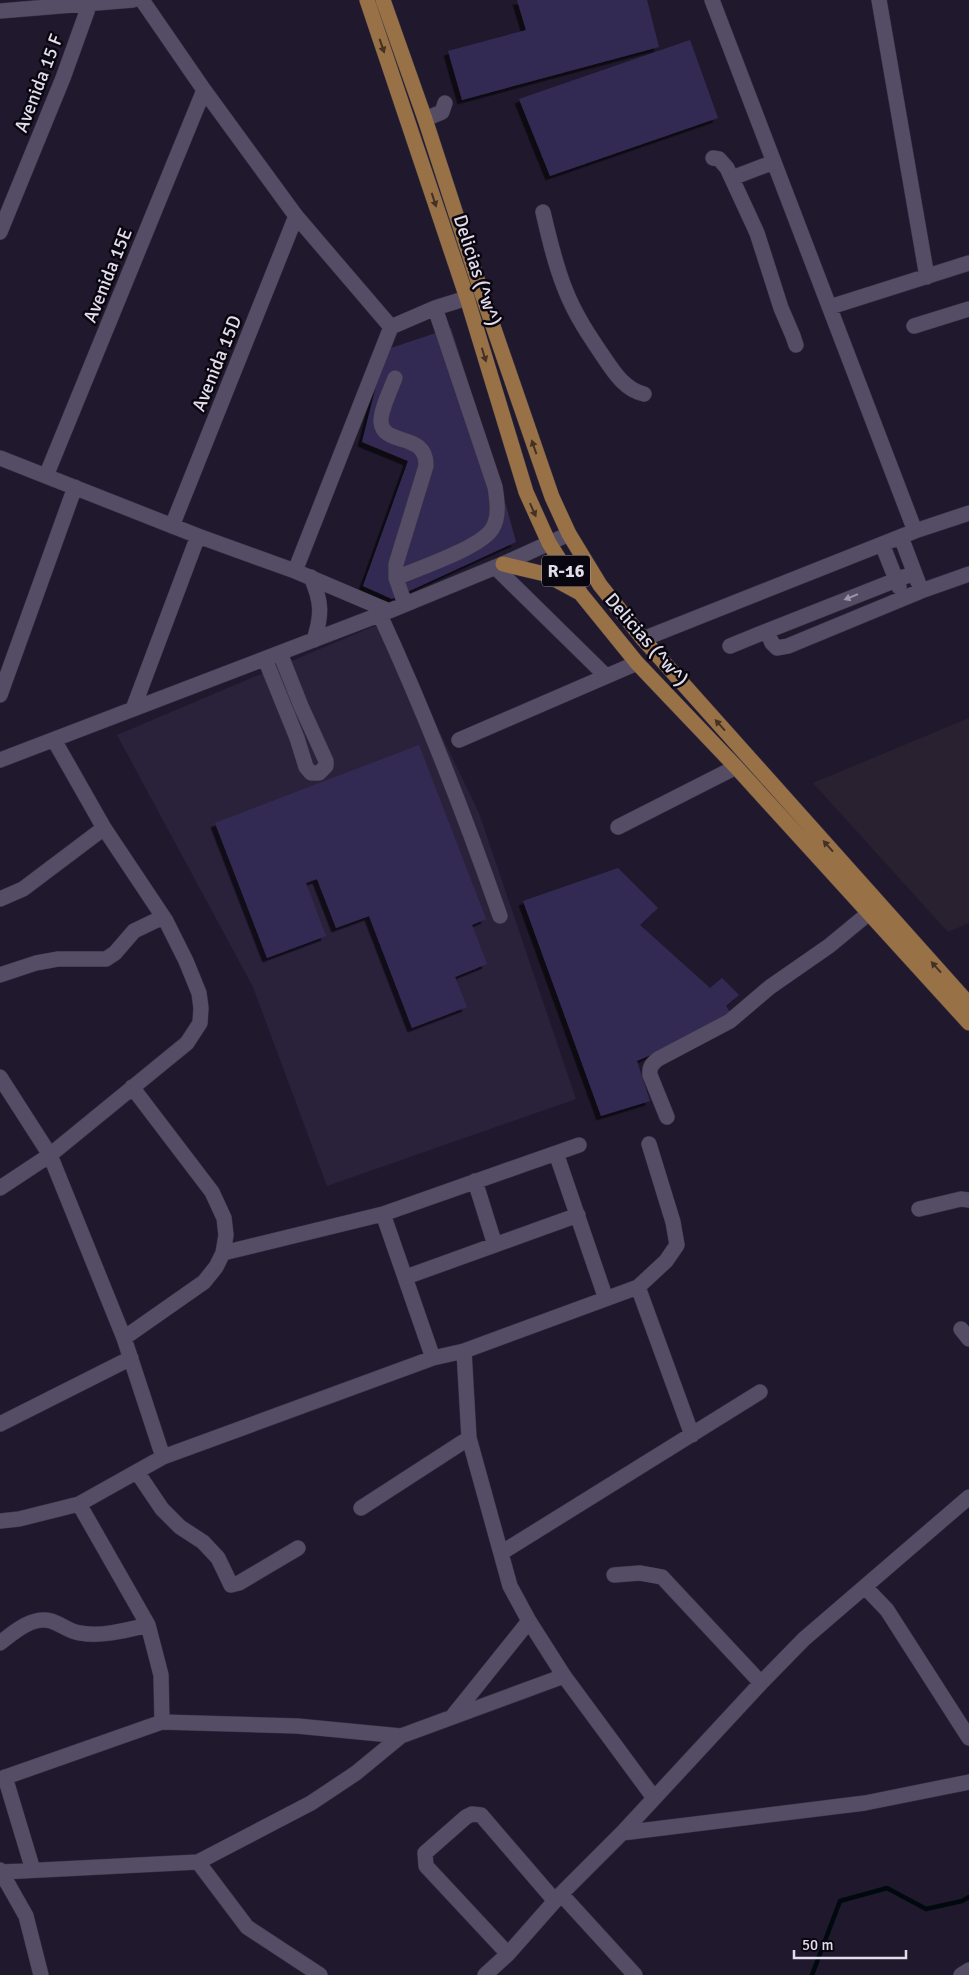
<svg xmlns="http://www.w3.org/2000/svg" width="969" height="1975" font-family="Signika,sans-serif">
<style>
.built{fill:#2a213b}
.education{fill:#292130}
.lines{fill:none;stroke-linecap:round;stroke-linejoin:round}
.stream{stroke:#00090e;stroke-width:4.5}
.building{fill:#332c52;filter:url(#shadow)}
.minor-casing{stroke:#393444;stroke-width:16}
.major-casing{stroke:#393444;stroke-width:16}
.minor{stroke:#554d65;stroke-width:15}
.major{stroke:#997146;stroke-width:15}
.oneway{fill:#433125}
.oneway2{fill:#9b95a8}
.labels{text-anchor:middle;stroke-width:5;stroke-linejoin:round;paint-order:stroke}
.shield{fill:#09060f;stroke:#a09ca9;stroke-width:1}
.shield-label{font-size:18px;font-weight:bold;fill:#e1ddeb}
.street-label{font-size:19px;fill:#e1ddeb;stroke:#09060f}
</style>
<defs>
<filter id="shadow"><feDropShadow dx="-4.5" dy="4.5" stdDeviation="0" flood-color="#0009"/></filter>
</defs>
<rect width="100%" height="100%" fill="#20192e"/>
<!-- built -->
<path class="built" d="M386,621L479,813L576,1099L327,1186L253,987L117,735Z"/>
<!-- education -->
<path class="education" d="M969,718V923L948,932L813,783Z"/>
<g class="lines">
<!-- stream -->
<path class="stream" d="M812,1975L840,1901L887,1888L926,1909L962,1901L969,1897"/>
</g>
<!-- building -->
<path class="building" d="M517,0H647L659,47L462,100L448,51L526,30Z
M690,40L718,118L550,176L519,99Z
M451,328L499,480L516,542L392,599L363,586L408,461L362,442L385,350Z
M419,745L486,919L472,925L487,964L455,977L467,1007L412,1028L369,916L336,928L317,879L306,883L326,936L267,958L215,823Z
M618,868L658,908L640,925L710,988L722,978L739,995L726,1006L734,1018L637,1061L650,1101L601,1116L523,901Z"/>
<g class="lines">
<defs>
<path id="minor" d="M142,0L204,90L296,216L391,327
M712,0L915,531
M879,0L927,277
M0,11L133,0
M425,119L442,112L445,103
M713,158L719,159L727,168L757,233L781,308L793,336L796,345
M732,178L774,162
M543,212C549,238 555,264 565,289C575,315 590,337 605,359C615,374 626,390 644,394
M0,232L63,78L90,3
M830,307L969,263
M914,326L969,309
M395,378C391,389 380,411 381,422C383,447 427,431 426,466L396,564V578L405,604
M0,458L198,536L295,571L389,611
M46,476L204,90
M172,526L296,216
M901,537L918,582
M882,544L899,587
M495,567L606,676
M295,571L391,327L435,308L467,298
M914,573L767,631L772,643L777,648L788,646L921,591L969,574
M311,577C322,602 322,615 314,640
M396,578C419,568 480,548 492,529C500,517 497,500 495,487L435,308
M380,615C425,713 464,813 500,916
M643,639L915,531L969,513
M730,646L767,631
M265,659L297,738L306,767L311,773H319L326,766V761L301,706L280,653
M0,695L75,487
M133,709L198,536
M459,740L637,663
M0,760L389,611L503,564L569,534
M618,827L736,767
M0,899L23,889L104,828
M0,975L36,963L58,959H106L115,953L134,931L163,917
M0,1077L50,1155L124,1338L163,1457
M667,1117L650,1075C649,1067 652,1064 658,1059L730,1021L770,987L829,946L869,913
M556,1153L606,1299
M475,1181L495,1245
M0,1188L50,1155L187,1043L200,1023L201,1008L199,993L186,961L166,921L104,828L54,740
M919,1209L961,1199L969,1200
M383,1214L433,1358
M223,1253L383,1214L579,1145
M406,1277L578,1215
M638,1287L692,1435
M961,1329L969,1339
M124,1338L204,1282L216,1267L223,1253L226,1235L224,1218L212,1192L132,1087
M464,1351L469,1438L510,1586L529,1621L564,1676L654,1798
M0,1424L131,1358
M137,1472L162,1509L180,1527L203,1542L218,1558L231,1585L239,1583L298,1548
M79,1504L148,1625L161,1675L162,1722
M361,1508L469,1438
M0,1521L19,1519L79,1504L163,1457L433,1358L464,1351L638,1287L666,1261L677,1245L673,1222L649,1144
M501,1553L760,1392
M614,1575L640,1573L662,1577L761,1683
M865,1587L887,1610L969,1738
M0,1643C14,1632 32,1616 51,1621C61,1624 70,1632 80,1633C102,1637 127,1630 148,1625
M452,1717L529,1621
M5,1777L33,1870
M0,1779L162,1722L297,1726L401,1736L564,1676
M622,1833L865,1803L969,1782
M198,1862L247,1927L320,1975
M0,1870L26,1916L41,1975
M2,1872L198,1862L311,1803L356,1773L401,1736
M561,1894L635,1975
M508,1954L426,1866L425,1853L466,1817L472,1814L481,1815L555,1901
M485,1975L508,1954L561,1894L622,1833L761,1683L804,1639L969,1497
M961,1975L969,1970"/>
<path id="major" d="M367,0L467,298L526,492L549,543L581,594L637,663L736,767L969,1023
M383,0L425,119L482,294L552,497L569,534L600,585L643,639L969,1004
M503,564L545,574L578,592"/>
</defs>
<!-- minor casing -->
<use href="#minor" class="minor-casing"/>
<!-- major casing -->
<use href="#major" class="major-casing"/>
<!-- minor -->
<use href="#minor" class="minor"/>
<!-- major -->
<use href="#major" class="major"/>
</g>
<!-- one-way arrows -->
<defs><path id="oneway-solid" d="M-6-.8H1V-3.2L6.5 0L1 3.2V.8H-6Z" transform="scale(1.25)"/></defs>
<g class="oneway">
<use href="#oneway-solid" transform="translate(382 46) rotate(71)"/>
<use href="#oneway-solid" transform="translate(434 200) rotate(72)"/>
<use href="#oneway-solid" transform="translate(484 355) rotate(73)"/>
<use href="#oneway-solid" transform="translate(534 447) rotate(-109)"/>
<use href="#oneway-solid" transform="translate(533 510) rotate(66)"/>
<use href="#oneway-solid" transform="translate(720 725) rotate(-132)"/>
<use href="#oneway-solid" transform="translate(828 846) rotate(-132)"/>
<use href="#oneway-solid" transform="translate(936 967) rotate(-132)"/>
</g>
<use class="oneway2" href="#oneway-solid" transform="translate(851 597) rotate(158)"/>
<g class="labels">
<!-- shield labels -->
<rect class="shield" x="542" y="555.5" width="48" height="31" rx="4"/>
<g class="shield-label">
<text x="566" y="577">R-16</text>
</g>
<!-- street labels -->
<g class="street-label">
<text transform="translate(38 83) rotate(-69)" y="7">Avenida 15 F</text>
<text transform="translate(478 270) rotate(72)" y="7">Delicias (^w^)</text>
<text transform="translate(107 275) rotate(-68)" y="7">Avenida 15E</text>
<text transform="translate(216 363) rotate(-68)" y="7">Avenida 15D</text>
<text transform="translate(647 639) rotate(49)" y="7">Delicias (^w^)</text>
</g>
</g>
<!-- scale -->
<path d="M794 1950v8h112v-8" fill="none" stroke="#e1ddeb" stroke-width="2.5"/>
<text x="802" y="1950" font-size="15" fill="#e1ddeb" stroke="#09060f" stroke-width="4" paint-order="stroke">50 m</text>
</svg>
